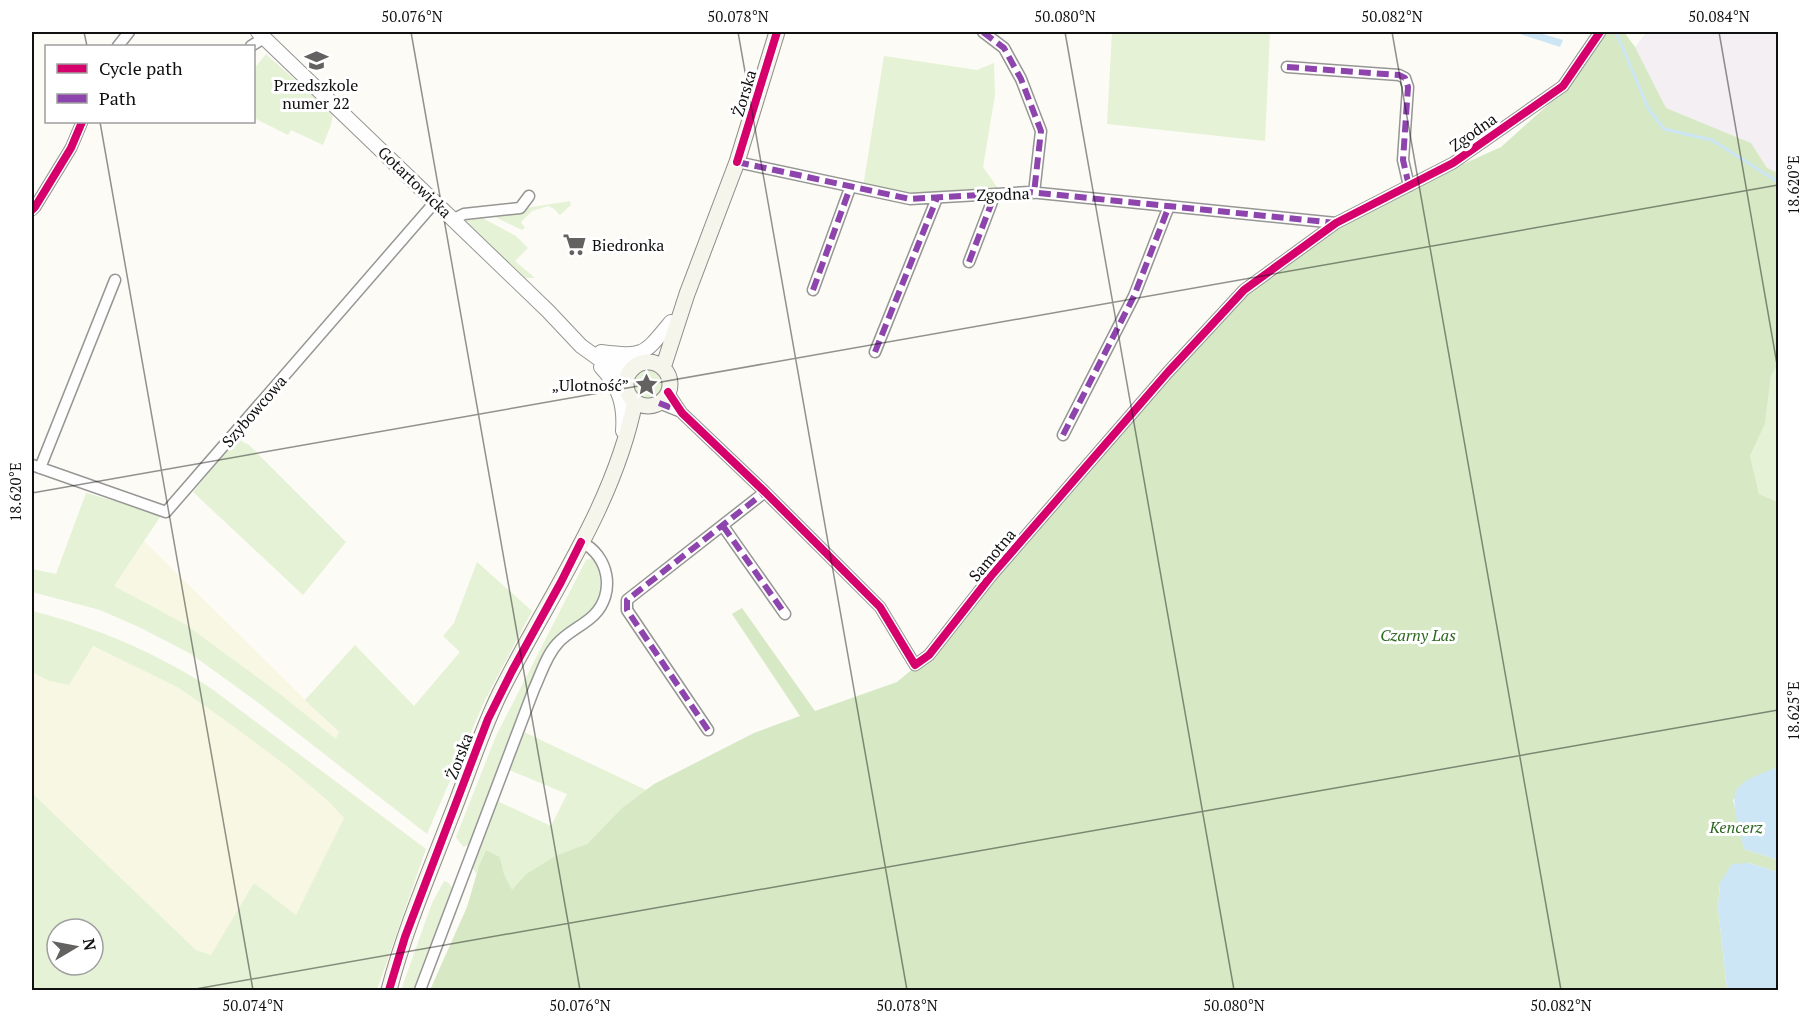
<svg xmlns="http://www.w3.org/2000/svg" width="1810" height="1022" font-family="'PT Serif',serif">
<style>
.industrial{fill:#f4eff2}
.farmland{fill:#f8f7e3}
.green{fill:#e5f2d6;fill-rule:evenodd}
.forest{fill:#d6e9c4}
.water{fill:#cce6f6}
.lines{fill:none;stroke-linecap:round;stroke-linejoin:round}
.stream{stroke:#cce6f6;stroke-width:3}
.minor-casing{stroke:#969694;stroke-width:13}
.tertiary-casing{stroke:#969694;stroke-width:16}
.secondary-casing{stroke:#8d8c8a;stroke-width:17}
.minor{stroke:#fffefe;stroke-width:10}
.tertiary{stroke:#fffefe;stroke-width:14}
.secondary{stroke:#f6f5eb;stroke-width:15}
.quiet{stroke:#8e44ad;stroke-width:6;stroke-dasharray:12 6;stroke-linecap:butt}
.cycleway-casing{stroke:#fff;stroke-width:11}
.cycleway{stroke:#d6006c;stroke-width:8}
.ticks{fill:none;stroke:#101010;stroke-width:1.5;stroke-opacity:0.45}
.labels{text-anchor:middle;stroke-width:6;stroke-linejoin:round;paint-order:stroke}
.poi-label{font-size:16px;fill:#101010;stroke:#fff}
.street-label{font-size:16px;fill:#101010;stroke:#fff}
.park-label{font-size:16px;font-style:italic;fill:#2d6820;stroke:#fff}
.neatline{fill:none;stroke:#101010;stroke-width:2}
.ticks-label{font-size:15px;text-anchor:middle;fill:#101010}
</style>
<rect width="100%" height="100%" fill="#fcfbf6"/>
<!-- industrial -->
<path class="industrial" d="M1647,32H1778V173L1767,168L1751,143L1666,108L1635,47Z"/>
<!-- farmland -->
<path class="farmland" d="M144,541L339,733L336,739L280,694L185,624L113,586Z
M92,646L179,688L222,718L288,767L327,800L344,818L296,916L254,883L212,955L196,950L32,793V672L49,681L69,685Z"/>
<!-- green -->
<path class="green" d="M1112,32H1270L1265,141L1107,124Z
M266,54L333,114L331,125L323,145L291,130L288,135L254,118V69Z
M884,56L977,70L994,63L995,95L983,167L999,190C953,192 908,196 863,187Z
M570,201L571,205L560,215L554,209L548,206L532,211L521,222L525,228L522,230L489,214Z
M477,215L516,236L528,248L515,261L535,278H524L504,265L463,222V218Z
M1778,365V502L1759,494L1750,456L1765,424L1771,376Z
M633 384a15 15 0 1 1 30 0a15 15 0 1 1-30 0Z
M236,438L249,445L346,542L303,595L193,492Z
M86,493L162,514L114,586L185,624L280,694L336,739L339,732L305,700L355,645L414,706L460,652L443,636L454,623L477,562L532,611L485,700L427,834L260,704L191,654L141,628L100,610L32,592V569L56,574Z
M594,558C605,580 602,603 582,618C571,626 560,629 552,641L531,682L478,823L468,845L463,847L456,837L496,736L586,560Z
M32,611C96,627 157,653 212,689L426,849L377,990H32V793L196,950L211,955L254,883L296,915L344,818L327,800L288,767L222,718L179,688L93,646L69,685L49,681L32,672ZM57,929H93V965H57Z
M524,732L646,790L622,808L587,844L557,855L526,874L512,891L504,874L500,857L486,850L476,874L472,866L497,801L551,826L567,794L509,770Z
M444,881L449,883L452,888L413,990H401L432,903Z"/>
<!-- forest -->
<path class="forest" d="M1605,32H1624L1635,47L1666,108L1751,143L1767,168L1778,173V365L1771,376L1765,424L1750,456L1759,494L1778,502V767L1750,780L1733,800L1744,849L1778,860V872L1749,863L1720,883L1718,908L1727,990H430L467,907L479,866L486,850L500,857L504,874L512,890L526,874L557,855L587,844L622,808L654,784L754,733L800,716L732,614L742,608L815,711L897,682L929,655L991,576L1251,288L1342,225L1410,188L1501,147L1569,86Z"/>
<!-- water -->
<path class="water" d="M1514,32H1536L1563,40L1560,47Z
M1778,767V860L1744,849C1741,834 1729,801 1737,789C1745,778 1766,772 1778,767Z
M1749,863L1778,872V990H1727L1718,908L1720,883L1732,864Z"/>
<g class="lines">
<!-- stream -->
<path class="stream" d="M1616,32L1648,108L1664,129L1712,140L1778,182"/>
<defs>
<path id="minor" d="M983,32L1004,48L1021,79L1041,131L1034,193
M118,46L129,32
M251,46L264,38
M1287,67L1399,75L1405,78L1408,87L1403,160L1409,186
M737,162L910,199L1029,192L1336,223
M32,210L35,207L71,148L82,122
M454,219L464,214L520,208L529,196
M969,262L995,194
M813,290L850,188
M875,352L937,198
M668,392L682,413L765,492L880,607L915,665L929,655L991,576L1168,372L1244,290L1336,223L1453,163L1563,86L1600,32
M659,403L679,411
M1063,435L1134,296L1169,206
M32,465L166,512L435,202
M40,468L115,280
M723,526L785,614
M708,730L627,610V600L765,492
M420,990L534,689C541,674 546,656 557,644C567,632 583,626 594,615C616,593 609,555 581,542"/>
<path id="tertiary" d="M258,32L548,311L581,346L627,379
M601,352C644,357 643,356 671,322
M611,357L634,368
M601,367C619,386 625,405 623,431"/>
<path id="secondary" d="M626 384a22 22 0 1 1 44 0a22 22 0 1 1-44 0Z
M663,368L687,294L737,162L777,32
M389,990C404,932 428,876 450,819C467,777 480,734 500,693C548,597 614,507 635,401"/>
</defs>
<!-- minor casing -->
<use href="#minor" class="minor-casing"/>
<!-- tertiary casing -->
<use href="#tertiary" class="tertiary-casing"/>
<!-- secondary casing -->
<use href="#secondary" class="secondary-casing"/>
<!-- minor -->
<use href="#minor" class="minor"/>
<!-- tertiary -->
<use href="#tertiary" class="tertiary"/>
<!-- secondary -->
<use href="#secondary" class="secondary"/>
<!-- quiet -->
<path class="quiet" d="M983,32L1004,48L1021,79L1041,131L1034,193
M1287,67L1399,75L1405,78L1408,87L1403,160L1409,186
M737,162L910,199L1029,192L1336,223
M969,262L995,194
M813,290L850,188
M875,352L937,198
M659,403L677,410
M1063,435L1134,296L1169,206
M723,526L785,614
M708,730L627,610V600L765,492"/>
<defs>
<path id="cycleway" d="M737,162L777,32
M32,210L35,207L71,148L82,122
M668,392L682,413L765,492L880,607L915,665L929,655L991,576L1168,372L1244,290L1336,223L1453,163L1563,86L1600,32
M389,990L405,937L488,719L512,671L561,582L581,542"/>
</defs>
<!-- cycleway casing -->
<use href="#cycleway" class="cycleway-casing"/>
<!-- cycleway -->
<use href="#cycleway" class="cycleway"/>
</g>
<!-- ticks -->
<path class="ticks" d="M84,32L87,46M411,32L580,990M738,32L907,990M1065,32L1234,990M1392,32L1561,990M1719,32L1778,370M100,122L253,990M32,493L1778,185M190,990L1778,710"/>
<!-- icons -->
<defs>
<symbol id="school-bare" viewBox="-9 -9 18 18"><path d="M0-5L7-2L0 1L-7-2ZM-4 1L0 2.5L4 1V4Q0 6-4 4Z" fill="#636260" stroke="#fff" stroke-width="2.5" paint-order="stroke"/></symbol>
<symbol id="supermarket-bare" viewBox="-9 -9 18 18"><path d="M-6-5.5h2.5l.6 2H6L4.5 2H-2.5L-4.4-4H-6ZM-1.5 3.2a1.3 1.3 0 1 0 .1 0ZM3 3.2a1.3 1.3 0 1 0 .1 0Z" fill="#636260" stroke="#fff" stroke-width="2.5" paint-order="stroke"/></symbol>
<symbol id="sight-bare" viewBox="-9 -9 18 18"><path d="M0-6L1.8-2.2L6-1.7L2.9 1.2L3.7 5.4L0 3.3L-3.7 5.4L-2.9 1.2L-6-1.7L-1.8-2.2Z" fill="#636260" stroke="#fff" stroke-width="2.5" paint-order="stroke"/></symbol>
</defs>
<g fill-rule="evenodd">
<use href="#school-bare" x="300" y="44" width="33" height="33"/>
<use href="#supermarket-bare" x="558" y="228" width="33" height="33"/>
<use href="#sight-bare" x="630" y="368" width="33" height="33"/>
</g>
<g class="labels">
<!-- poi labels -->
<g class="poi-label">
<text x="316" y="91">Przedszkole<tspan x="316" dy="18">numer 22</tspan></text>
<text x="592" y="251" text-anchor="start">Biedronka</text>
<text x="629" y="391" text-anchor="end">„Ulotność”</text>
</g>
<!-- street labels -->
<g class="street-label">
<text transform="translate(744 93) rotate(-73)" y="6">Żorska</text>
<text transform="translate(1473 132) rotate(-35)" y="6">Zgodna</text>
<text transform="translate(415 182) rotate(44)" y="6">Gotartowicka</text>
<text transform="translate(1003 194) rotate(-2)" y="6">Zgodna</text>
<text transform="translate(254 411) rotate(-49)" y="6">Szybowcowa</text>
<text transform="translate(992 555) rotate(-50)" y="6">Samotna</text>
<text transform="translate(459 756) rotate(-69)" y="6">Żorska</text>
</g>
<!-- park labels -->
<g class="park-label">
<text x="1418" y="641">Czarny Las</text>
<text x="1736" y="833">Kencerz</text>
</g>
</g>
<!-- border -->
<rect width="1810" height="1022" fill="none" stroke="#ffffff" stroke-width="66"/>
<!-- legend -->
<rect x="45" y="45" width="210" height="78" fill="#ffffff" stroke="#9f9f9f" stroke-width="1.5"/>
<rect x="57" y="64" width="30" height="9" fill="#d6006c" stroke="#9f9f9f" stroke-width="1.5"/>
<text x="99" y="75" font-size="18" fill="#101010">Cycle path</text>
<rect x="57" y="94" width="30" height="9" fill="#8e44ad" stroke="#9f9f9f" stroke-width="1.5"/>
<text x="99" y="105" font-size="18" fill="#101010">Path</text>
<!-- north arrow -->
<g transform="translate(75 947) rotate(80)"><circle r="28" fill="#ffffff" stroke="#9f9f9f" stroke-width="1.5"/>
<path d="M0-4.5L10 22L0 15L-10 22Z" fill="#636260"/>
<text y="-9" font-size="16" font-weight="bold" text-anchor="middle" fill="#101010">N</text>
</g>
<rect x="33" y="33" width="1744" height="956" class="neatline"/>
<g class="ticks-label">
<text x="412" y="22">50.076°N</text>
<text x="738" y="22">50.078°N</text>
<text x="1065" y="22">50.080°N</text>
<text x="1392" y="22">50.082°N</text>
<text x="1719" y="22">50.084°N</text>
<text transform="translate(1794 185) rotate(-90)" y="5">18.620°E</text>
<text transform="translate(16 492) rotate(-90)" y="5">18.620°E</text>
<text transform="translate(1794 711) rotate(-90)" y="5">18.625°E</text>
<text x="253" y="1011">50.074°N</text>
<text x="580" y="1011">50.076°N</text>
<text x="907" y="1011">50.078°N</text>
<text x="1234" y="1011">50.080°N</text>
<text x="1561" y="1011">50.082°N</text>
</g>
</svg>
